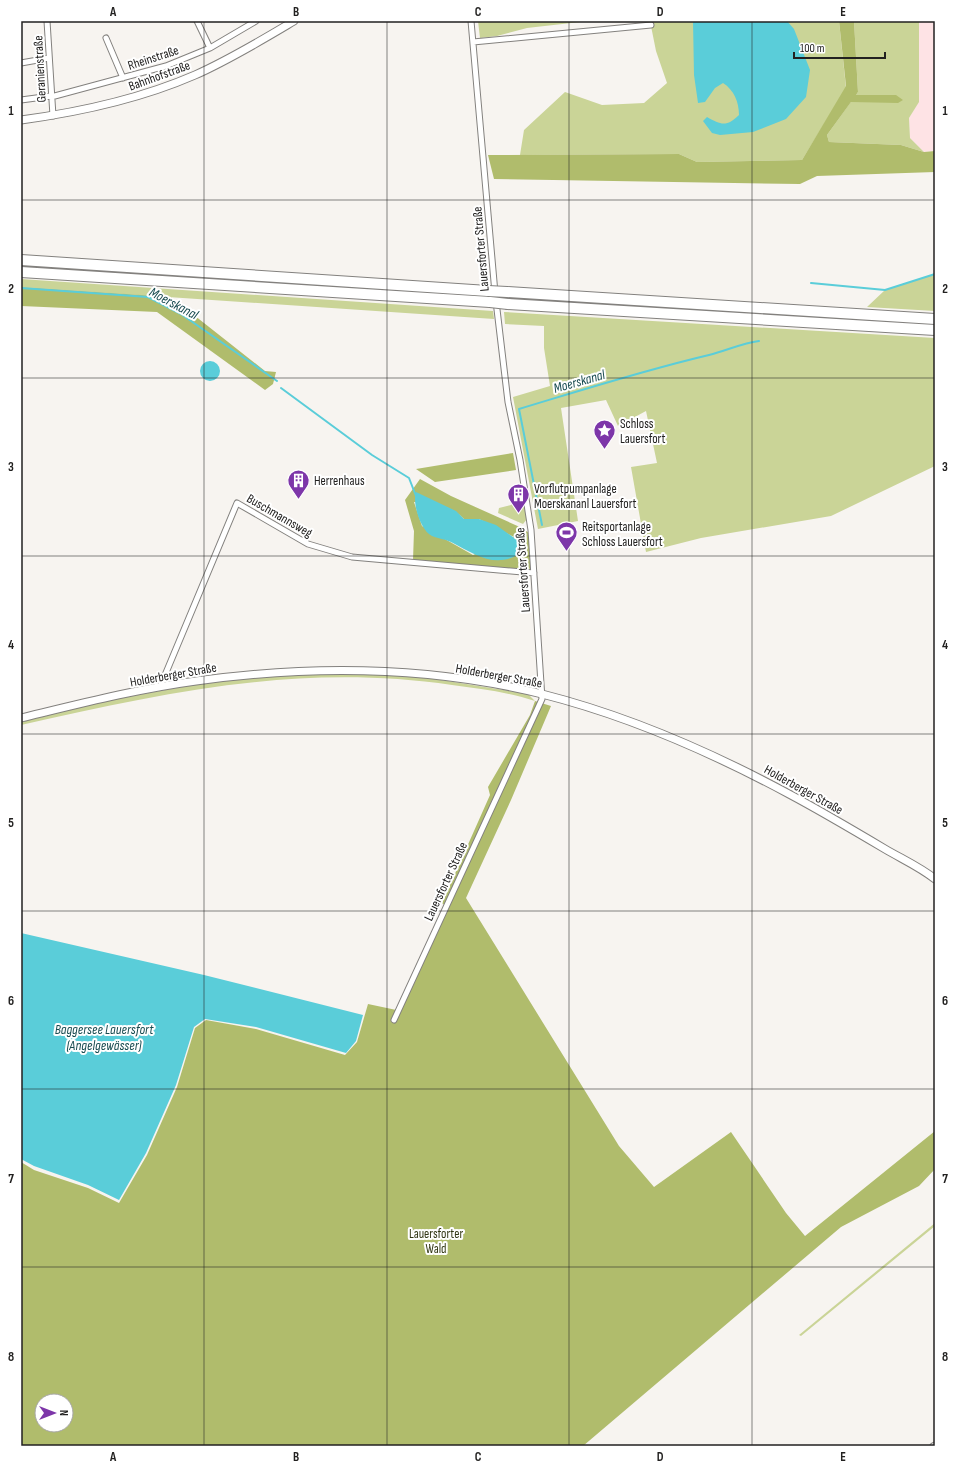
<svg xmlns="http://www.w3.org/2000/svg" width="956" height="1467" font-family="'Sofia Sans Condensed',sans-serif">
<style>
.commercial{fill:#fee3e5}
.green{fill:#cad497}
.forest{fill:#b0bc6c;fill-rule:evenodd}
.water{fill:#5acdd9}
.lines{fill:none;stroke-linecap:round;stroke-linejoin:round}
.stream{stroke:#5acdd9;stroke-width:2}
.minor-casing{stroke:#83817e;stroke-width:7}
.secondary-casing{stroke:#83817e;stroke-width:9}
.motorway-casing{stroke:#83817e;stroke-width:12}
.minor{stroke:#fff;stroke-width:5}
.secondary{stroke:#fff;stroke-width:7}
.motorway{stroke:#fff;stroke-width:10}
.motorway-bridge-casing{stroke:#83817e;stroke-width:12;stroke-linecap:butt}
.motorway-bridge{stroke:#fff;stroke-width:10}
.grid{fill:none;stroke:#222120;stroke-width:1;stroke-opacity:0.55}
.labels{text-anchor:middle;stroke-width:4;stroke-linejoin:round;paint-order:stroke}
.street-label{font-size:13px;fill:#222120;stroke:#fff}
.poi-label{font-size:13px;fill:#222120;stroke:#fff;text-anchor:start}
.park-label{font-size:13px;fill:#323714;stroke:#fff}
.water-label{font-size:14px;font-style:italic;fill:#174a4f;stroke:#fff}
.neatline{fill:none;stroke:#222120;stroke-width:1.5}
.grid-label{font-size:13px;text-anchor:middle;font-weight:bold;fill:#222120}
</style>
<rect width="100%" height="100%" fill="#f7f4f0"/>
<!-- commercial -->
<path class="commercial" d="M919,21H935V151L924,152L910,138L909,118L919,101Z"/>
<!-- green -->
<path class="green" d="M478,21H589L527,28L497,36L480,38Z
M650,21H839L846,88L802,160L697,162L679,154L520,155L524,130L565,92L602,105L644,103L667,83L656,51Z
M854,21H919V102L909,118L910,138L924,152L901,145L829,142L827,135L858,92Z
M935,274V311L867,307L885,290Z
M21,279L493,311L494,319L21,287Z
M504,312L935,338V466L831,516L701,538L646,552L631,467L657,463L646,411L618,426L606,400L561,408L578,521L538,529L513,397L550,386L544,348V326L505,324Z
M515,501L523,502L527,519L523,524L498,513L499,508L511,505Z
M319,673L394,675L435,679L528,694L535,701C509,692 480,689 452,685C301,663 167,692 21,725V721L120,698L199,684L242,678Z
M935,1223V1226L801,1336L799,1335Z"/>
<!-- forest -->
<path class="forest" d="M839,21H854L858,92L856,95H896L903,100L898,103L851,102L827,135L829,142L901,145L924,152L935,151V172L817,176L800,184L494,179L488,155L679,154L697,162L802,160L846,86Z
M21,287L171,297L265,371L276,372L273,384L265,390L157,312L21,306Z
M513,453L516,470L435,482L416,469Z
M420,479L451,496L522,528L529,533L531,566L529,570L413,560L414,531L405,500ZM414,502C434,504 450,504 464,519H479L514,537L473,555L422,526Z
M535,701L551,706L511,800L466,898L619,1146L654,1187L731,1132L786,1213L805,1236L935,1131V1169L919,1186L841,1227L583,1446H21V1162L34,1170L88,1188L119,1203L147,1155L177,1087L195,1028L206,1020L256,1029L345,1055L357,1042L368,1004L401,1011L448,908L442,903L490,795L488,787L530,715ZM42,1401H66V1425H42Z"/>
<!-- water -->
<path class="water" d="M693,21H787L794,29L810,70L806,97L786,119L753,132L720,135L712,133L703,121L707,117C721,125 727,127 739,115C739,102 734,90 723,83L715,88L705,102L698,103L694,75Z
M200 371a10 10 0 1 1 20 0a10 10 0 1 1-20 0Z
M416,492L456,511L464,519H479L496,525L520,542L519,554C495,569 474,554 453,543C446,539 439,539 432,536C421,531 412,504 416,492Z
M21,933L204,975L363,1015L356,1041L346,1053L256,1027L205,1019L194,1027L176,1085L146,1153L119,1200L88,1185L34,1166L21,1159Z"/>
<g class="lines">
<!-- stream -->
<path class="stream" d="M811,283L885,290L935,274
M21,288L148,297L181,314L277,381
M281,388L372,455L409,478L416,496
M542,525L519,409C582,390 645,370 709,355C726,351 742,343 759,341"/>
<defs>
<path id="minor" d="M47,21L53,116
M197,21L210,48
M471,21L495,293
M106,38L123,78
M473,42L651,25
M21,63L49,58
M51,97L166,66L210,48L256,21
M21,100L51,96
M160,687L237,503L308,544L352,557L534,573
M394,1020L542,699L531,530L520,460L508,402L496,301
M933,1446L935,1445"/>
<path id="secondary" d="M21,120C80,112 140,99 195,75C229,60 262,40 294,21
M21,718C79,704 137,689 196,681C311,665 429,666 542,694C629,716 711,752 789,794C821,811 853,830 885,849C902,859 920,867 935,879"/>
<path id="motorway" d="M21,260L488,291
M21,272L490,302
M507,292L935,319
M508,304L935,330"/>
</defs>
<!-- minor casing -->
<use href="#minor" class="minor-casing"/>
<!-- secondary casing -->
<use href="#secondary" class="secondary-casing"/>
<!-- motorway casing -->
<use href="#motorway" class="motorway-casing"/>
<!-- minor -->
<use href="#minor" class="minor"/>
<!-- secondary -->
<use href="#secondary" class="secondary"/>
<!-- motorway -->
<use href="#motorway" class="motorway"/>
<defs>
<path id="motorway-bridge" d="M488,291L507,292
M490,302L508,304"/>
</defs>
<!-- motorway-bridge casing -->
<use href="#motorway-bridge" class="motorway-bridge-casing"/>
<!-- motorway-bridge -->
<use href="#motorway-bridge" class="motorway-bridge"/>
</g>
<!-- grid -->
<path class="grid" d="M204,21V1446M387,21V1446M569,21V1446M752,21V1446M21,200H935M21,378H935M21,556H935M21,734H935M21,911H935M21,1089H935M21,1267H935"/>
<!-- icons -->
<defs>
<symbol id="sight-pin" viewBox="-11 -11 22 30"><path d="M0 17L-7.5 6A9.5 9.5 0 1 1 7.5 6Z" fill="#7d36a9" stroke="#fff"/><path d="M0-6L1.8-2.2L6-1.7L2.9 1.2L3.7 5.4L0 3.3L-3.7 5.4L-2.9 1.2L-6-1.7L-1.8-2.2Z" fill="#fff"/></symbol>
<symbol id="building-pin" viewBox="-11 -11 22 30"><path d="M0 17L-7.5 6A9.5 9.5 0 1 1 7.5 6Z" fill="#7d36a9" stroke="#fff"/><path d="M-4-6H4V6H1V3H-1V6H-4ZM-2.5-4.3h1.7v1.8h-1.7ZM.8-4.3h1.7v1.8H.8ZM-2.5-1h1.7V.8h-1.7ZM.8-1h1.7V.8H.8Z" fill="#fff"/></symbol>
<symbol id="stadium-pin" viewBox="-11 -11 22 30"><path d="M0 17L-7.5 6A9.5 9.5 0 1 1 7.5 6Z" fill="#7d36a9" stroke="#fff"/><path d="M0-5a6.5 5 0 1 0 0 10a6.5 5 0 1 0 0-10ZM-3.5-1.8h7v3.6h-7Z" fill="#fff"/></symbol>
</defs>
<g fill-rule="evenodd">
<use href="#sight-pin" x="592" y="418" width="25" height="34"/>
<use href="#building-pin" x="286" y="468" width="25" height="34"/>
<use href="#building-pin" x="506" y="482" width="25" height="34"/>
<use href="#stadium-pin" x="554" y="520" width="25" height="34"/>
</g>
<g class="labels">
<!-- street labels -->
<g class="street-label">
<text transform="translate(153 57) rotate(-18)" y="5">Rheinstraße</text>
<text transform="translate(39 69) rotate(-93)" y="5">Geranienstraße</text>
<text transform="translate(159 75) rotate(-20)" y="5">Bahnhofstraße</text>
<text transform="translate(480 249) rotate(-95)" y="5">Lauersforter Straße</text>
<text transform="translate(280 515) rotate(30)" y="5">Buschmannsweg</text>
<text transform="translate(522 570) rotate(-94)" y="5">Lauersforter Straße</text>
<text transform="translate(173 674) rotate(-10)" y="5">Holderberger Straße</text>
<text transform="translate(499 675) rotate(10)" y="5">Holderberger Straße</text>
<text transform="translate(804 789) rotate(29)" y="5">Holderberger Straße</text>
<text transform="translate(445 881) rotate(-65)" y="5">Lauersforter Straße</text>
</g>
<!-- poi labels -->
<g class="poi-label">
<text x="620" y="428">Schloss<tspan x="620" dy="15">Lauersfort</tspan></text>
<text x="314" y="485">Herrenhaus</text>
<text x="534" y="493">Vorflutpumpanlage<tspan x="534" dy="15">Moerskananl Lauersfort</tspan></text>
<text x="582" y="531">Reitsportanlage<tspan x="582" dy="15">Schloss Lauersfort</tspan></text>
</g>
<!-- park labels -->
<g class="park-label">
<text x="436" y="1238">Lauersforter<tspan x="436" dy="15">Wald</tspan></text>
</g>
<!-- water labels -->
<g class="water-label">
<text transform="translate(174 303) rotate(28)" y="5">Moerskanal</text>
<text transform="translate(579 381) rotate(-16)" y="5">Moerskanal</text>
<text x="104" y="1034">Baggersee Lauersfort<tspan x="104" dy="16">(Angelgewässer)</tspan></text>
</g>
</g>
<!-- border -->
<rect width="956" height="1467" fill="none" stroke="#ffffff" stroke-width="44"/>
<!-- north arrow -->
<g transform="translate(54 1413) rotate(90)"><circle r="19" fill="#ffffff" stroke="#a7a6a6"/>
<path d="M0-3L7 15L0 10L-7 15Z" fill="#7d36a9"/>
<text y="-6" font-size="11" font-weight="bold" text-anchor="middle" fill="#222120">N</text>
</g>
<!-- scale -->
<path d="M794 52v6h91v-6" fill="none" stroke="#222120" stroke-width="2"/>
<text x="800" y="52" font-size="12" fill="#222120" stroke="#ffffff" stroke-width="3" paint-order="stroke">100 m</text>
<rect x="22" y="22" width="912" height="1423" class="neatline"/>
<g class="grid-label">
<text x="113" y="16">A</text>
<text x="296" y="16">B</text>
<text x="478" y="16">C</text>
<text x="660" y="16">D</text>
<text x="843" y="16">E</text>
<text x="11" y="115">1</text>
<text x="945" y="115">1</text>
<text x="11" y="293">2</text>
<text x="945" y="293">2</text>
<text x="11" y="471">3</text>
<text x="945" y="471">3</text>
<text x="11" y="649">4</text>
<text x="945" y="649">4</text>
<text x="11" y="827">5</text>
<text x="945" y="827">5</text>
<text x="11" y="1005">6</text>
<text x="945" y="1005">6</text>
<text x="11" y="1183">7</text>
<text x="945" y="1183">7</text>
<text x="11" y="1361">8</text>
<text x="945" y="1361">8</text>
<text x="113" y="1461">A</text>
<text x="296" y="1461">B</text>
<text x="478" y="1461">C</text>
<text x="660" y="1461">D</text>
<text x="843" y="1461">E</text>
</g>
</svg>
